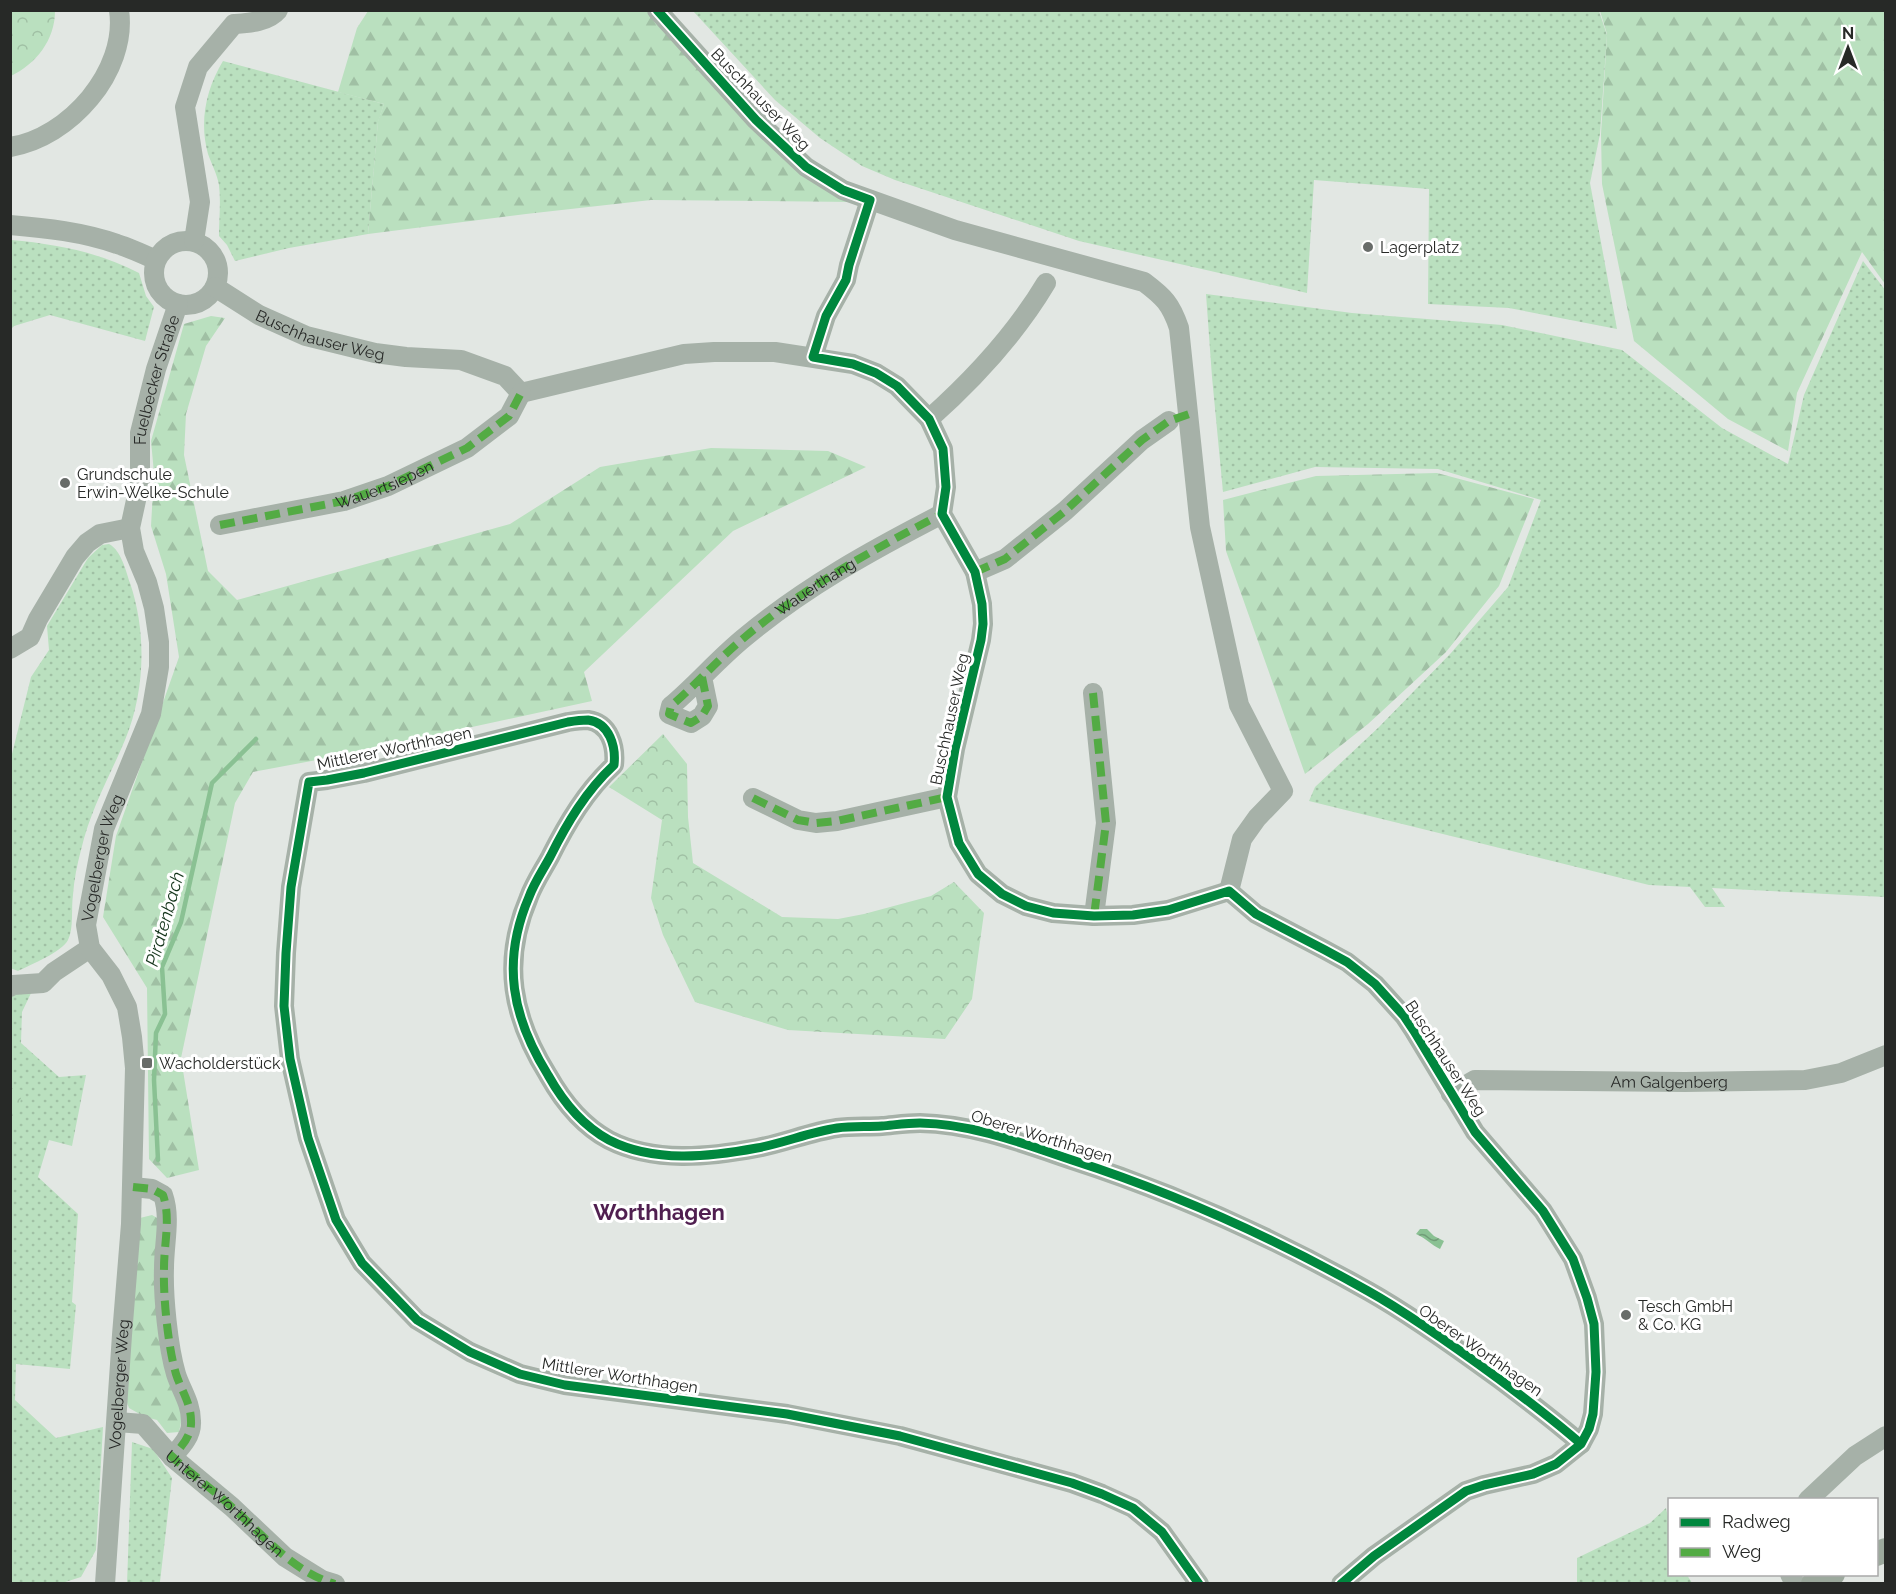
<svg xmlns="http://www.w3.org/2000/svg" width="1896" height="1594" font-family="Raleway,sans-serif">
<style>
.grass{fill:url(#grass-dots)}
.forest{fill:url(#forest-firs)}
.park{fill:url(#park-crowns)}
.water{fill:url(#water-waves)}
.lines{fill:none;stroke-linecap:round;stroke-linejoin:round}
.stream{stroke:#8ac193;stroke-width:4.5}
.minor{stroke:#a6b1a8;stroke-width:20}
.major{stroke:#9ca99d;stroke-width:24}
.quiet{stroke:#53ab44;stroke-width:8;stroke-dasharray:15 8;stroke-linecap:butt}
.cycleway-casing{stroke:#fff;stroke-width:13}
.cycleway{stroke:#00873e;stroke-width:9}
.poi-dot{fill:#686c69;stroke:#fff;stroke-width:2}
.labels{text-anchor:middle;stroke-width:6;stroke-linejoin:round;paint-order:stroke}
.street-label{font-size:16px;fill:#272927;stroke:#fff}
.poi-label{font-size:16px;fill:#272927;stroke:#fff;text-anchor:start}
.water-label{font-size:18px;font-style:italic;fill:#13341a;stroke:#fff}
.district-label{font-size:22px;font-weight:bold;fill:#501f50;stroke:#fff}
</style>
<defs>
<pattern id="grass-dots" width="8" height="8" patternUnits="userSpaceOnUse" patternTransform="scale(1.5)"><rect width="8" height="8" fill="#bae0bf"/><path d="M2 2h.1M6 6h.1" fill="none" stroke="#a0c0a4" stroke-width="1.8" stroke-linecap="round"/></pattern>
<pattern id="forest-firs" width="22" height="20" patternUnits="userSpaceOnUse" patternTransform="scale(1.5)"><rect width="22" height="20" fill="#bae0bf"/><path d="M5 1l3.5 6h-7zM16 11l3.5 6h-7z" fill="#a0c0a4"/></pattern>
<pattern id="park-crowns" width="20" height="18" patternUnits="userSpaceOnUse" patternTransform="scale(1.5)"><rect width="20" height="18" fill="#bae0bf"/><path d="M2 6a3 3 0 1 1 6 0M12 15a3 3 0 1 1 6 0" fill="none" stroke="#a0c0a4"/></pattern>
<pattern id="water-waves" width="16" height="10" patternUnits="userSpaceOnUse" patternTransform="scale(1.5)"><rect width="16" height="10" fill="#8ac193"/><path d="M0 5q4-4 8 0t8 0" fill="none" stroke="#719d78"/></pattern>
</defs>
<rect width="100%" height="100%" fill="#e2e7e3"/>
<!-- grass -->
<path class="grass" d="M693,11H1599L1607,35L1600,134L1590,183L1617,329L1509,308L1428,304L1429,189L1314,180L1307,293L1079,241L895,180L862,166L820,138L775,100Z
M223,61L384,104L378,122L368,234L289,248L235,261L227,245L219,236C219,219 221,202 219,185C217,174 212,165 208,154C199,122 206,89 223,61Z
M11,240C56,244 98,252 139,273L146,296L154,307L145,341L50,315L14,326L11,329Z
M1863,261L1886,291L1885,897L1712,888L1725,907H1705L1690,887L1649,885L1309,801L1315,787L1379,727L1451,653L1508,587L1541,500L1438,469L1315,467L1223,492L1212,377L1206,294L1352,313L1502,325L1622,350L1722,428L1788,464L1804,395Z
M109,544C121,550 126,571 130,583C147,633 145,692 125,740C109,778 91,808 81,850C77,865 74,880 73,895C71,908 74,928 68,940C62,952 30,965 18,971L10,968L11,758L31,677L49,650L47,626L88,558L102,545Z
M32,991L22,1012L21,1043L59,1077L86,1075L72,1146L49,1140L38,1177L78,1214L72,1302L76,1305L70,1369L16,1364L15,1400L56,1438L103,1427L96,1550L81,1577L62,1583H11L10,993Z
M132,1442L153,1449L172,1478L160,1582L173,1583L127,1584Z
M1666,1508L1669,1521L1670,1574L1687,1575L1692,1583H1577V1558L1650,1523Z"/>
<!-- forest -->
<path class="forest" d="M368,11H648L657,23L854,202L651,200L526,214L368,234L378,121L384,104L338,92L357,28Z
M1600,11H1885V284L1862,252L1797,393L1788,451L1728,419L1634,341L1602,184L1601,134L1607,34Z
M211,316L225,318L206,346L186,414L184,455L208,571L237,600L510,524L600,467L711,448L828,451L866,467L733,531L584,672L592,701L338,756L253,772L235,803L181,1058L199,1170L167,1178L149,1159L147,988L103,917L116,836L179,657L166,574L151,526L154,473L151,441L184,324Z
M1437,473L1534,499L1499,586L1446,652L1368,724L1305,774L1226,551L1223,500L1316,476Z
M152,1215L161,1220L184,1408L179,1432L167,1433L157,1420L145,1417L129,1408L122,1389L140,1218Z"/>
<!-- park -->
<path class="park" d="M11,10L55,11C55,40 36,64 11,76Z
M663,734L687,764L688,817L693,863L782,917L838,919L864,914L931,896L954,882L984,913L972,999L945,1039L788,1030L695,1002L663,935L651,898L662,820L609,787Z
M11,1088L22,1090L17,1129L11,1128Z"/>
<!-- water -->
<path class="water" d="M1420,1229H1427L1434,1236L1444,1241L1440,1249C1431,1245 1426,1238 1416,1234Z"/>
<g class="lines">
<!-- stream -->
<path class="stream" d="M158,1160L154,1080L156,1033L165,1014L162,967L181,922L212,783L256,739"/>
<!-- minor -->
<g class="minor">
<path d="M657,10L756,120L806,167L843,190L955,230L1144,282C1164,297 1171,304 1179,328L1200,527L1239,705L1283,791L1257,818L1242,839L1229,891"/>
<path d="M10,147C69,138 128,71 119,10"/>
<path d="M10,225C46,228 83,232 117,244C130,248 143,254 156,260"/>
<circle cx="186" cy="273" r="32"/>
<path d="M194,241L200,202L185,107L198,67L234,24C249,23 268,22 278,10"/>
<path id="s1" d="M215,287L259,315L306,336L375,353L406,357L461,360L505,376L521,393L684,354L714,352H775L853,364L876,373L897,386L929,419L943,449L946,487L942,514L975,572L982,604L983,624L981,640L955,749L947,797L959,843L978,874L1002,894L1026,906L1053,913L1094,916L1133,915L1168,910L1229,891"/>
<path d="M813,357L826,316L846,280L849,265L870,200"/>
<path d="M929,419C974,379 1015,335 1046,283"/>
<path id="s2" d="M220,525L344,501L388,486L467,448L509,416L521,393"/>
<path d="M975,572L1005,559L1065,511L1142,440L1169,421"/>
<path d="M10,649L30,637L38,619L75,557L87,543L100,534L130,528"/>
<path id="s3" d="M702,677L708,706L702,716L691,723L669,714L671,706C697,684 719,658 745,637C805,587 872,550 942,514"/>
<path d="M1093,693L1106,823L1094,916"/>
<path d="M753,798L798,820L816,823L837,821L947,797"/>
<path d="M1229,891L1256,914L1325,950L1347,962L1375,984L1404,1016L1414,1031L1475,1132L1543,1211L1573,1259L1587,1298L1594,1324L1596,1372L1593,1414L1589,1429L1581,1444L1556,1464L1533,1474L1484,1485L1466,1491L1374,1556L1341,1584"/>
<path d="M10,987L13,985L43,983L54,972L90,948"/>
<path id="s4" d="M1451,1094L1475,1080L1685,1082L1805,1080L1841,1073L1886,1055"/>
<path d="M133,1187L152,1189L163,1195C171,1218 164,1243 164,1268C163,1296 168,1347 176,1374C181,1390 191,1403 191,1421C192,1436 181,1447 172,1457"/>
<path id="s5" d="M117,1422L143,1424L172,1457L232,1507L285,1557L322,1580L335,1584"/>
<path d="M1808,1500L1855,1456L1886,1436"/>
<path d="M1790,1574L1795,1584"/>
<path id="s6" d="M105,1584L122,1335L131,1224L135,1068L132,1037L127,1007L111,975L90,948L86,925L104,829L151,714L159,667V642L154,608L147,582L134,551L130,528L140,482V433L156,369L178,304"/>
<path d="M1199,1584L1162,1532L1133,1508L1102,1494L1072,1483L900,1436L787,1414L565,1385L520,1374L470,1352L417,1320L362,1263L336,1220L308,1138L290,1059L284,1006L286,953L291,887L309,782L327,780L364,773L568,722C574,721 582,720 588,720C610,723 616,747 614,765C586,791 567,823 550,857C543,870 534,883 529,897C501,962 512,1017 548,1075C562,1100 583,1126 609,1140C654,1163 709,1157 757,1148C784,1143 810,1132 837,1128C852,1126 867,1127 882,1126C894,1125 907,1123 920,1123C973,1124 1022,1143 1072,1160C1174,1193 1274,1238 1368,1291C1411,1315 1458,1349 1499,1379C1527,1400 1555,1421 1581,1444"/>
</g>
<!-- major -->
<path class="major" d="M1876,1554L1886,1550
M1813,1584L1833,1574"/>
<!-- quiet -->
<path class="quiet" d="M220,525L344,501L388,486L467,448L509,416L521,393
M975,572L1005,559L1065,511L1142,440L1169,421L1189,414
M702,677L708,706L702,716L691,723L669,714L671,706C697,684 719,658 745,637C805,587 872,550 942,514
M1093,693L1106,823L1094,916
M753,798L798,820L816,823L837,821L947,797
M133,1187L152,1189L163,1195C171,1218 164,1243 164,1268C163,1296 168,1347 176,1374C181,1390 191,1403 191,1421C192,1436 181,1447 172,1457C192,1474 213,1490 233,1508C264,1536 293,1572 335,1584"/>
<defs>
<path id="cycleway" d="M657,10L756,120L806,167L843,190L870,200L849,265L846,280L826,316L813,357L853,364L876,373L897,386L929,419L943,449L946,487L942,514L975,572L982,604L983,624L981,640L955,749L947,797L959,843L978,874L1002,894L1026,906L1053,913L1094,916L1133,915L1168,910L1229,891L1256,914L1325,950L1347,962L1375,984L1404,1016L1414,1031L1475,1132L1543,1211L1573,1259L1587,1298L1594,1324L1596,1372L1593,1414L1589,1429L1581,1444L1556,1464L1533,1474L1484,1485L1466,1491L1374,1556L1341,1584
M1199,1584L1162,1532L1133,1508L1102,1494L1072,1483L900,1436L787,1414L565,1385L520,1374L470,1352L417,1320L362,1263L336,1220L308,1138L290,1059L284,1006L286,953L291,887L309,782L327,780L364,773L568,722C574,721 582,720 588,720C610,723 616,747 614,765C586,791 567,823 550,857C543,870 534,883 529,897C501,962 512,1017 548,1075C562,1100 583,1126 609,1140C654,1163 709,1157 757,1148C784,1143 810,1132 837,1128C852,1126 867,1127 882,1126C894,1125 907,1123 920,1123C973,1124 1022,1143 1072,1160C1174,1193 1274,1238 1368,1291C1411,1315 1458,1349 1499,1379C1527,1400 1555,1421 1581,1444"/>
</defs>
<!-- cycleway casing -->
<use href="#cycleway" class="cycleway-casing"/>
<!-- cycleway -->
<use href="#cycleway" class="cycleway"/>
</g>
<!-- markers -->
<g class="poi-dot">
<circle cx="1368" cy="247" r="6"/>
<circle cx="65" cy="483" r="6"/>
<rect x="141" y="1057" width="12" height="12" rx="3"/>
<circle cx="1626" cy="1315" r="6"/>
</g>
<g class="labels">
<!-- street labels -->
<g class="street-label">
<text transform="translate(761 99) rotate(46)" y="6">Buschhauser Weg</text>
<text dy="6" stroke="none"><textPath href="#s1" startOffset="117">Buschhauser Weg</textPath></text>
<text dy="6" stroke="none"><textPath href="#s6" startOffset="1236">Fuelbecker Straße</textPath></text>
<text dy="6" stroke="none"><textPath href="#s2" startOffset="170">Wauertsiepen</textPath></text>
<text dy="6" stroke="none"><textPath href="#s3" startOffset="274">Wauerthang</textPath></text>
<text transform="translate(949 719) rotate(-78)" y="6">Buschhauser Weg</text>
<text transform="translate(394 748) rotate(-12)" y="6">Mittlerer Worthhagen</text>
<text dy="6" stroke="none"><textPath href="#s6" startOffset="741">Vogelberger Weg</textPath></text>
<text transform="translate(1446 1058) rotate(57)" y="6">Buschhauser Weg</text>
<text dy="6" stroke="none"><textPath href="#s4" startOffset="222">Am Galgenberg</textPath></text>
<text transform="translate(1042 1136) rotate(17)" y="6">Oberer Worthhagen</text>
<text transform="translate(1481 1350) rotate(35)" y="6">Oberer Worthhagen</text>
<text transform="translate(620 1375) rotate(9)" y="6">Mittlerer Worthhagen</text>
<text dy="6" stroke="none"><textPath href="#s6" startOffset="200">Vogelberger Weg</textPath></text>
<text dy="6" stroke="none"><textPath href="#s5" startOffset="140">Unterer Worthhagen</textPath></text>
</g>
<!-- poi labels -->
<g class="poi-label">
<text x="1380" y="253">Lagerplatz</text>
<text x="77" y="480">Grundschule<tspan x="77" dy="18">Erwin-Welke-Schule</tspan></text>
<text x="159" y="1069">Wacholderstück</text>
<text x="1638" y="1312">Tesch GmbH<tspan x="1638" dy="18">&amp; Co. KG</tspan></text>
</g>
<!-- water labels -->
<g class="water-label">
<text transform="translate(165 919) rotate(-74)" y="6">Piratenbach</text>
</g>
<!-- district labels -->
<g class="district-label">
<text x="659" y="1220">Worthhagen</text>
</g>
</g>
<!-- border -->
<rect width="1896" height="1594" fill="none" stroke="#272927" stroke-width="24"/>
<!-- legend -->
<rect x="1668" y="1498" width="210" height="78" fill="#ffffff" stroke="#a9a9a9" stroke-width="1.5"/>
<rect x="1680" y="1518" width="30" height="9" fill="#00873e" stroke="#a9a9a9" stroke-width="1.5"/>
<text x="1722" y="1528" font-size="18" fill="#272927">Radweg</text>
<rect x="1680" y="1548" width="30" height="9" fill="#53ab44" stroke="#a9a9a9" stroke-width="1.5"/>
<text x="1722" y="1558" font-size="18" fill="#272927">Weg</text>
<!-- north arrow -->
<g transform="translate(1848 48)" stroke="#ffffff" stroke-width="4.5" paint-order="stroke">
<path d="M0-4.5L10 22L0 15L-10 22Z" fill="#272927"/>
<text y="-9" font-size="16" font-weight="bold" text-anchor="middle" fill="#272927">N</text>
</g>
</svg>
